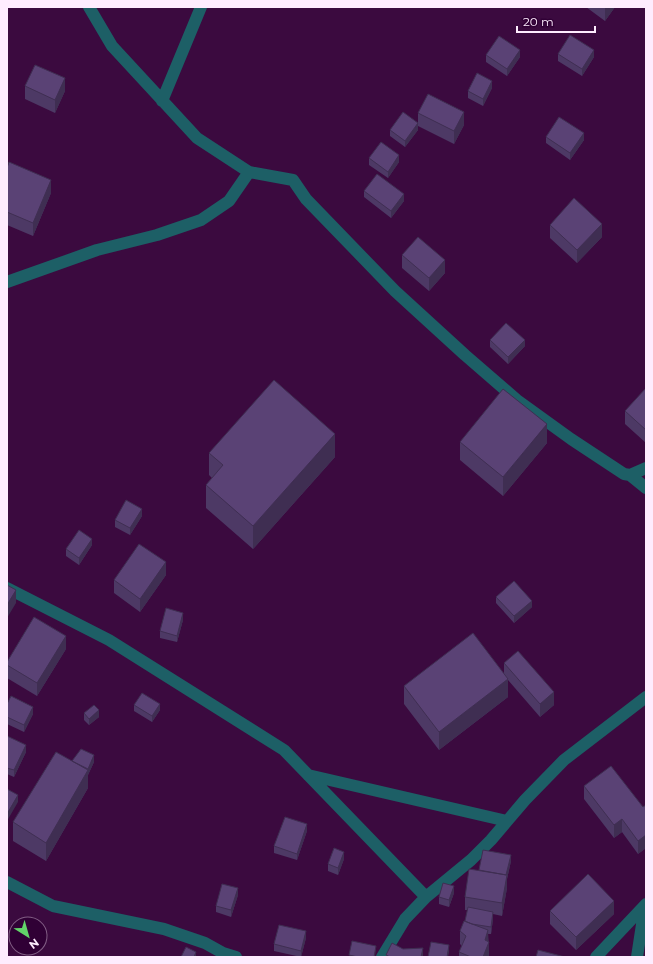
<svg xmlns="http://www.w3.org/2000/svg" width="653" height="964" font-family="Montserrat,sans-serif">
<style>
.lines{fill:none;stroke-linecap:round;stroke-linejoin:round}
.street{stroke:#1d5f66;stroke-width:12}
.wall{fill:#4d3965}
.shaded-wall{fill:#3f2e52}
.building{fill:#5a4275;stroke:#3f2e52}
</style>
<rect width="100%" height="100%" fill="#3b0a3f"/>
<g class="lines">
<!-- street -->
<path class="street" d="M89,7L112,46L197,138L249,172L293,180L306,199L395,291L465,355L517,400L571,439L624,474L630,475L646,468
M162,101L201,7
M7,282L97,250L157,235L201,220L229,201L249,172
M630,475L646,488
M7,588L109,640L284,750L426,897
M308,775L507,821
M7,882L53,906L164,929L205,943L223,953L236,957
M382,957L405,919L426,897L471,860L491,840L525,800L564,760L646,697
M596,957L646,904
M637,957L645,905"/>
</g>
<!-- wall -->
<path class="wall" d="M586,7H615L605,21Z
M558,54L594,57L582,76L558,61Z
M486,55L520,57L507,76L486,62Z
M25,86L65,91L55,113L25,99Z
M492,88L483,106L468,98V91Z
M418,113L464,125L454,144L418,126V130L405,147L390,136V130L418,123Z
M546,137L584,140L570,160L546,143Z
M369,158L399,162L388,178L369,165Z
M7,168L51,193L33,236L7,225Z
M364,191L404,201L391,218L364,197Z
M550,225L602,237L577,263L550,238Z
M402,255L445,273L429,291L402,268Z
M490,340L525,346L508,364L490,347Z
M646,388V443L625,424V411Z
M460,442L547,443L503,496L460,460Z
M209,453L335,457L253,549L206,508V485L212,478L209,475Z
M142,516L130,535L115,527V520Z
M92,545L79,565L66,556V549Z
M166,575L140,612L114,593V580Z
M496,597L532,607L514,623L496,603Z
M183,620L177,642L160,638V631Z
M66,649L37,696L7,678V665Z
M504,663L554,705L540,717L508,680V697L439,750L404,704V686L504,673Z
M7,704L33,714L24,732L7,724Z
M134,705L160,710L152,722L134,711Z
M84,713L99,717L89,725L84,720Z
M7,736L26,752L14,777L7,774Z
M72,761L94,762L88,775V788L46,861L13,841V822Z
M584,786L643,807L646,805V848L638,854L622,832L614,838L584,799Z
M307,831L297,860L274,853V846Z
M344,859L338,875L328,871V864Z
M511,861L507,879V888L502,916L493,914V919L491,934H488L489,955L488,957H459V952L462,946L460,944V931L465,921L468,910H465V897L479,870Z
M454,893L449,907L439,904V897Z
M238,895L231,917L216,912V906Z
M550,911L614,914L576,950L550,924Z
M306,938L301,957L274,951V944Z"/>
<!-- shaded-wall -->
<path class="shaded-wall" d="M605,7H615L605,21Z
M520,50V57L507,76V69Z
M594,50V57L582,76V69Z
M65,78V91L55,113V100Z
M492,81V88L483,106V99Z
M464,112V125L454,144V131Z
M418,123V130L405,147V141Z
M584,133V140L570,160V153Z
M399,155V162L388,178V172Z
M51,180V193L33,236V223Z
M404,194V201L391,218V211Z
M602,224V237L577,263V250Z
M445,260V273L429,291V278Z
M525,340V346L508,364V357Z
M547,424V443L503,496V477Z
M335,434V457L253,549V526Z
M142,509V516L130,535V528Z
M92,539V545L79,565V558Z
M166,562V575L140,612V599Z
M16,590V603L7,618V605Z
M532,601V607L514,623V616Z
M183,613V620L177,642V636Z
M66,636V649L37,696V683Z
M508,679V697L439,750V732Z
M554,692V705L540,717V704Z
M160,704V710L152,722V716Z
M33,707V714L24,732V725Z
M99,710V717L89,725V719Z
M26,745V752L14,777V770Z
M94,755V762L88,775V769Z
M88,770V788L46,861V843Z
M18,795V802L7,821V814Z
M622,819V832L614,838V825Z
M307,824V831L297,860V854Z
M646,835V848L638,854V841Z
M344,852V859L338,875V868Z
M511,855V861L507,879V888L502,916V903L506,876Z
M454,886V893L449,907V900Z
M238,888V895L231,917V910Z
M614,901V914L576,950V937Z
M493,912V919L491,934V927Z
M488,930L489,955L488,957H483L485,940Z
M306,931V938L301,957V951Z
M449,945V952L448,957H447Z
M376,946L375,957H374Z
M423,948V957H421Z
M196,952V957H194Z"/>
<!-- building -->
<path class="building" d="M570,35L594,50L582,69L558,54Z
M499,36L520,50L507,69L486,55Z
M35,65L65,78L55,100L25,86Z
M477,73L492,81L483,99L468,91Z
M428,94L464,112L454,131L418,113Z
M403,112L418,123L405,141L390,130Z
M559,117L584,133L570,153L546,137Z
M381,142L399,155L388,172L369,158Z
M9,162L51,180L33,223L7,212V168Z
M377,174L404,194L391,211L364,191Z
M574,198L602,224L577,250L550,225Z
M418,237L445,260L429,278L402,255Z
M506,323L525,340L508,357L490,340Z
M274,380L335,434L253,526L206,485L223,465L209,453Z
M646,388V430L625,411Z
M503,389L547,424L503,477L460,442Z
M126,500L142,509L130,528L115,520Z
M79,530L92,539L79,558L66,549Z
M139,544L166,562L140,599L114,580Z
M514,581L532,601L514,616L496,597Z
M7,585L16,590L7,605Z
M166,608L183,613L177,636L160,631Z
M34,617L66,636L37,683L7,665V662Z
M473,633L508,679L439,732L404,686Z
M518,651L554,692L540,704L504,663Z
M142,693L160,704L152,716L134,705Z
M11,696L33,707L24,725L7,717V704Z
M94,705L99,710L89,719L84,713Z
M7,736L26,745L14,770L7,768Z
M81,749L94,755L88,769L72,761Z
M56,752L88,770L46,843L13,822Z
M611,766L643,807L646,805V835L638,841L622,819L614,825L584,786Z
M7,789L18,795L7,814Z
M285,817L307,824L297,854L274,846Z
M334,848L344,852L338,868L328,864Z
M483,850L511,855L506,875L479,870Z
M469,869L507,875L502,903L465,897Z
M588,874L614,901L576,937L550,911Z
M443,883L454,886L449,900L439,897Z
M222,884L238,888L231,910L216,906Z
M468,907L493,912L491,927L472,924L465,921Z
M464,921L488,930L485,940L489,942L483,957H471L459,952L466,936L460,931Z
M279,925L306,931L301,951L274,944Z
M352,941L376,946L374,957H358L349,955Z
M431,942L449,945L447,957H428Z
M392,943L403,949L423,948L421,957H390L386,955Z
M186,947L196,952L194,957H181Z
M538,950L565,957H536Z"/>
<!-- border -->
<rect width="653" height="964" fill="none" stroke="#feecfe" stroke-width="16"/>
<!-- north arrow -->
<g transform="translate(28 936) rotate(143)"><circle r="19" fill="#300035" stroke="#825e85"/>
<path d="M0-3L7 15L0 10L-7 15Z" fill="#62d469"/>
<text y="-6" font-size="11" font-weight="bold" text-anchor="middle" fill="#feecfe">N</text>
</g>
<!-- scale -->
<path d="M517 26v6h78v-6" fill="none" stroke="#feecfe" stroke-width="2"/>
<text x="523" y="26" font-size="12" fill="#feecfe" stroke="#300035" stroke-width="3" paint-order="stroke">20 m</text>
</svg>
